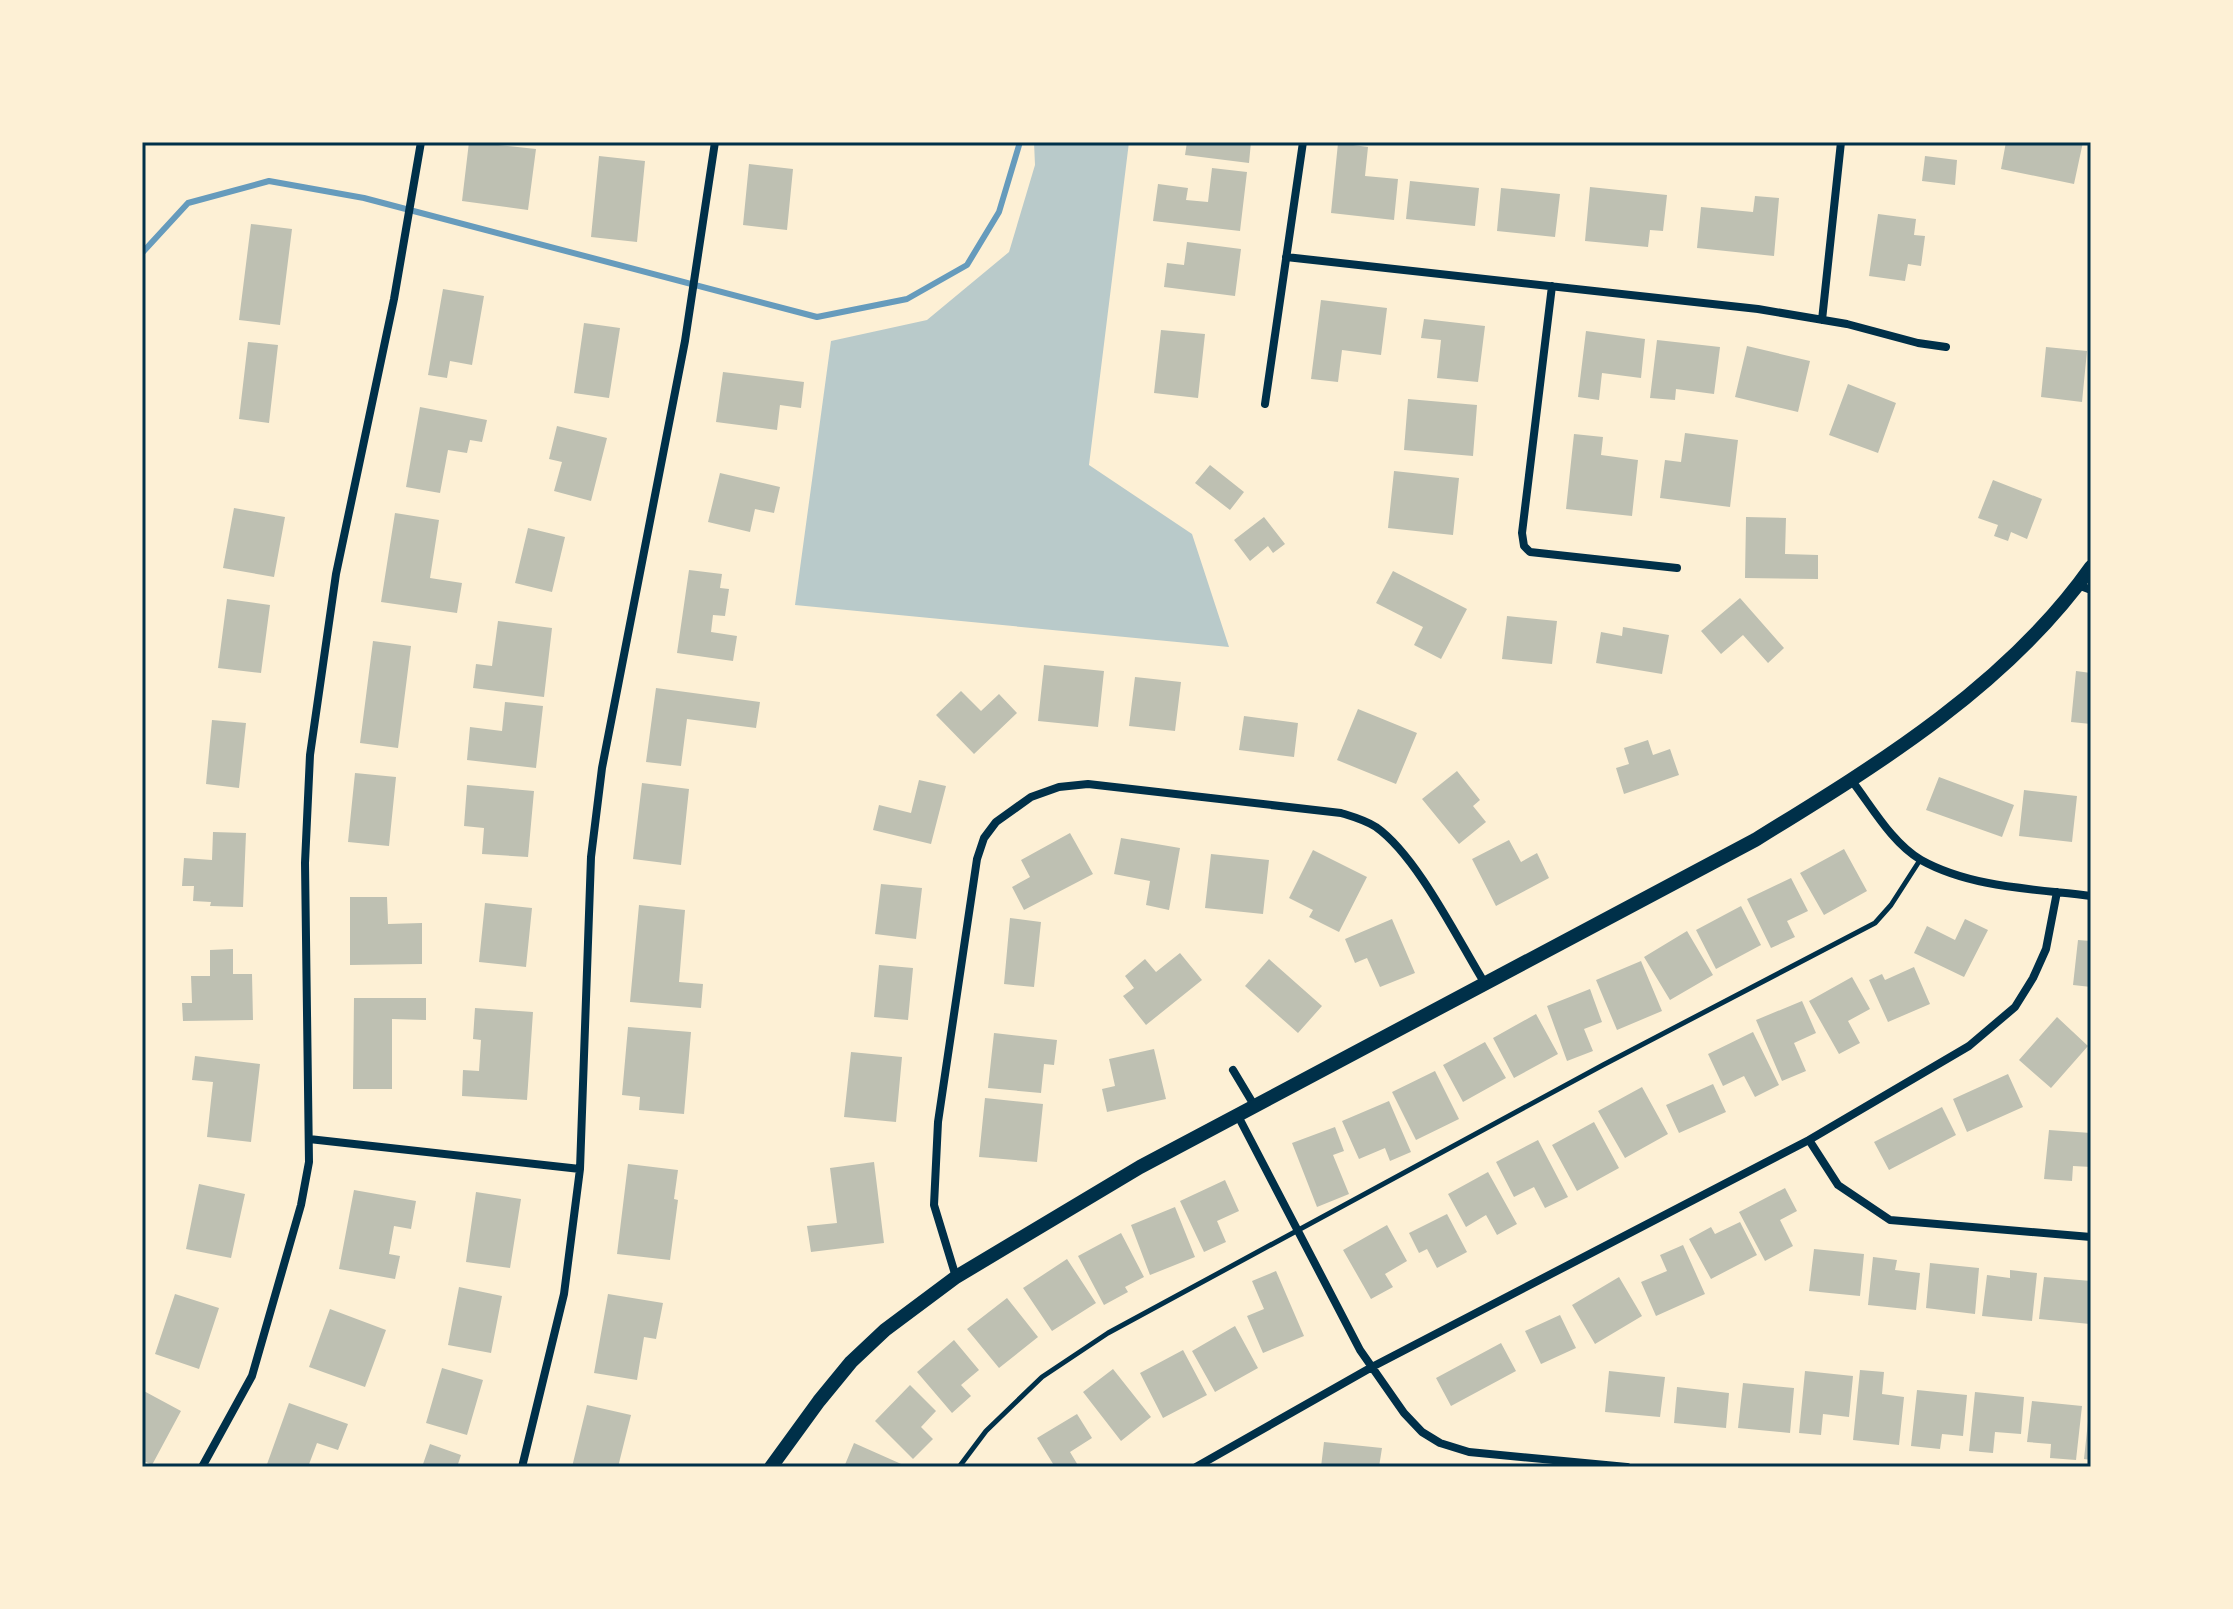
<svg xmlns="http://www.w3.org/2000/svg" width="2233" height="1609" font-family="'Source Sans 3',sans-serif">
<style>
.green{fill:#b9caca}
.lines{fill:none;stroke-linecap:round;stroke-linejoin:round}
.stream{stroke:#669bbc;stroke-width:6}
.building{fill:#bec0b2}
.service{stroke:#003049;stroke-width:5}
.minor{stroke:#003049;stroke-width:8}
.secondary{stroke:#003049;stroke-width:14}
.neatline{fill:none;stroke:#003049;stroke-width:3}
</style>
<rect width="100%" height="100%" fill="#fdf0d5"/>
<!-- green -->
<path class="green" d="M1034,142H1129L1089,465L1192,534L1229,647L795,605L831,341L927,320L1009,252L1035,165Z"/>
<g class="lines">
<!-- stream -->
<path class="stream" d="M142,253L188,203L269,181L364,198L817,317L907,299L967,265L999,212L1020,142
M142,415V419"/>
</g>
<!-- building -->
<path class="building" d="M469,142L536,149L528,210L462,201Z
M1187,142H1251L1249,163L1185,155Z
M2006,142H2083L2074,184L2001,169Z
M1338,143L1368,147L1365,176L1398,179L1394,220L1331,213Z
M599,156L645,161L637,242L591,237Z
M1925,156L1957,160L1955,185L1922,181Z
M749,164L793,169L787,230L743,225Z
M1212,168L1247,172L1240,231L1153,221L1158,184L1188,188L1186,200L1208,202Z
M1410,181L1479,188L1475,226L1406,219Z
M1590,187L1667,195L1663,231L1650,230L1648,247L1585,241Z
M1501,188L1560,194L1555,237L1497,231Z
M1755,196L1779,198L1774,256L1697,248L1701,207L1753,212Z
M1878,214L1916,219L1914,235L1925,236L1921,266L1908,264L1905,281L1869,276Z
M251,224L292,229L280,325L239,320Z
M1187,242L1241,249L1235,296L1164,287L1167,263L1184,265Z
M443,289L484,296L472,365L450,361L447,378L428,375Z
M1321,300L1387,308L1381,355L1342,350L1338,382L1311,379Z
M1424,319L1485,326L1478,382L1437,378L1441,340L1421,338Z
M584,323L620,328L609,398L574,393Z
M1161,330L1205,334L1198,398L1154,393Z
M1586,331L1645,339L1641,378L1602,373L1599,400L1578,397Z
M1657,340L1720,347L1714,394L1676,389L1675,400L1650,398Z
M248,342L278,345L269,423L239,419Z
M1747,346L1810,361L1798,412L1735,397Z
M2046,347L2087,351L2082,402L2041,397Z
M723,372L804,382L801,408L780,405L777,430L716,422Z
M1848,384L1896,403L1878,453L1829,435Z
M1408,399L1477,405L1473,456L1404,450Z
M420,407L487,420L482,442L470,440L467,453L448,450L440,493L406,487Z
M557,426L607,438L591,501L554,491L562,462L549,459Z
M1685,433L1738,440L1730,507L1660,498L1665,460L1681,462Z
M1574,434L1603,437L1601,455L1638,460L1632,516L1566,509Z
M1210,465L1244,492L1230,510L1195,483Z
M1394,471L1459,478L1453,535L1388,528Z
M720,473L780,487L774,513L755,509L750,532L708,522Z
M1993,480L2042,499L2027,539L2011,532L2008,541L1994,536L1998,525L1978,518Z
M234,508L285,517L274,577L223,568Z
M395,513L439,520L430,578L462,583L457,613L381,602Z
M1264,517L1285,544L1273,553L1268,546L1250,561L1234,540Z
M1746,517L1786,518L1785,554L1818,555V579L1745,578Z
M528,528L565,537L552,592L515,583Z
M689,570L722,574L720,588L729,589L725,616L713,615L711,632L737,636L733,661L677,653Z
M1393,571L1467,609L1441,659L1414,645L1423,627L1376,603Z
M1740,598L1784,648L1768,663L1743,635L1721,654L1701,631Z
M227,599L270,605L261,673L218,668Z
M1507,616L1557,621L1552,664L1502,659Z
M498,621L552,628L544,697L473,688L476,664L492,666Z
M1623,627L1669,635L1662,674L1596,663L1601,632L1622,636Z
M373,641L411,646L398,748L360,743Z
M1044,665L1104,671L1098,727L1038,721Z
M2076,671L2091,673V724L2071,722Z
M1135,677L1181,682L1175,731L1129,726Z
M656,688L760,702L756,728L687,719L681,766L646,762Z
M961,691L981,711L999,694L1017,713L974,754L936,715Z
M505,702L543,706L536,768L467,760L470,727L502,731Z
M1358,709L1417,733L1396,784L1337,760Z
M1244,716L1298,723L1294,757L1239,750Z
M212,720L246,723L239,788L206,784Z
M1648,740L1653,755L1670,749L1679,775L1624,794L1616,768L1629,764L1624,748Z
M1457,771L1480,800L1473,806L1486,822L1459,844L1422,799Z
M355,773L396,777L389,846L348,842Z
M1939,777L2014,805L2002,837L1926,810Z
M919,780L946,786L931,844L873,830L879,805L911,813Z
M642,783L689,789L681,865L633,859Z
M467,785L534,791L528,857L482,854L484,828L464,826Z
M2024,790L2077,796L2072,842L2019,836Z
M213,832L246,833L243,907L210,906L211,902L193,901L194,886H182L184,858L212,860Z
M1070,833L1093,874L1024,910L1012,887L1030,877L1021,860Z
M1121,838L1180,848L1169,910L1146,905L1150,881L1114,874Z
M1509,840L1521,862L1537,853L1549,878L1496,906L1472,859Z
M1844,849L1867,891L1824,915L1800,873Z
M1313,850L1367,877L1339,932L1309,917L1313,910L1289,898Z
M1211,854L1269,860L1263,914L1205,908Z
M1791,878L1808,911L1787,921L1795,937L1771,948L1747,899Z
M881,884L922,888L916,939L875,934Z
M350,897H387L388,924L422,923V964L350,965Z
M485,903L532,908L526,967L479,962Z
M639,905L685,910L679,982L703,984L701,1008L630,1002Z
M1741,906L1761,945L1716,969L1696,930Z
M1010,918L1041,922L1034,987L1004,984Z
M1392,919L1415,973L1380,987L1367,958L1355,963L1345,939Z
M1965,919L1988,930L1964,977L1914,953L1927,926L1955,940Z
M1687,931L1713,975L1670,1000L1644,957Z
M2078,940L2091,941V987L2073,985Z
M233,949V974H252L253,1020L183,1021L182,1003H192L191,976H210V950Z
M1180,953L1202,980L1146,1025L1123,996L1134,988L1125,976L1145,959L1156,972Z
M1269,959L1322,1006L1298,1033L1245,986Z
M1641,961L1662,1011L1617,1030L1596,980Z
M879,965L913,968L908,1020L874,1017Z
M1914,967L1930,1004L1888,1022L1869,980L1882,974L1885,980Z
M1852,977L1870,1009L1848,1021L1860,1043L1839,1054L1809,1001Z
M1590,989L1602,1022L1584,1029L1593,1051L1567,1061L1547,1006Z
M354,998H426V1020L392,1019V1089H353Z
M1802,1001L1816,1033L1794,1043L1806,1071L1782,1081L1756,1020Z
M475,1008L533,1012L527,1100L462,1096L463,1070L479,1071L481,1040L473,1039Z
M1536,1014L1558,1054L1514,1078L1493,1038Z
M2057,1017L2088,1046L2051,1088L2019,1060Z
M628,1027L691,1032L684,1114L639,1110L640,1097L622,1095Z
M1753,1032L1779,1085L1755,1097L1744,1076L1723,1086L1708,1054Z
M994,1033L1057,1040L1054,1065L1044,1064L1041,1093L988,1088Z
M1485,1042L1506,1078L1463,1102L1443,1065Z
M1154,1049L1166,1099L1107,1112L1102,1089L1115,1086L1109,1059Z
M851,1052L902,1057L896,1122L844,1117Z
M195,1056L260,1064L251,1142L207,1137L213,1082L192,1080Z
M1435,1071L1459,1119L1416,1140L1392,1092Z
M2008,1074L2023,1107L1967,1132L1953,1099Z
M1713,1084L1726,1112L1679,1133L1666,1105Z
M1642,1087L1668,1134L1625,1158L1598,1111Z
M985,1098L1043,1104L1037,1162L979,1157Z
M1389,1101L1411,1152L1390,1161L1385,1148L1359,1159L1342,1121Z
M1942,1107L1956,1135L1889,1170L1874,1142Z
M1594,1122L1619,1168L1577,1191L1552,1145Z
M1335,1127L1344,1151L1333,1155L1349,1194L1317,1207L1292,1143Z
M2049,1130L2091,1133V1167L2073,1166L2072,1181L2044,1179Z
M1538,1140L1568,1197L1545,1208L1534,1187L1514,1197L1496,1162Z
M874,1162L884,1243L811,1252L807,1226L837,1223L830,1168Z
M628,1164L678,1170L674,1199L678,1200L670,1260L617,1254Z
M1488,1172L1517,1224L1497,1235L1486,1215L1466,1227L1448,1194Z
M1225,1180L1239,1211L1217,1221L1226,1242L1204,1252L1180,1201Z
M199,1184L245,1194L231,1258L186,1249Z
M1785,1188L1797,1211L1780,1220L1793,1246L1765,1261L1739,1212Z
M354,1190L416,1201L411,1229L394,1226L389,1254L400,1256L395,1279L339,1269Z
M476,1192L521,1199L510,1268L466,1262Z
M1175,1207L1195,1257L1150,1275L1131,1225Z
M1447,1214L1467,1252L1437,1268L1427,1249L1419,1253L1409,1233Z
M1740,1222L1757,1255L1711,1279L1689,1239L1711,1227L1715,1234Z
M1387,1225L1407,1261L1385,1274L1393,1287L1371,1299L1343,1250Z
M1121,1233L1144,1277L1125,1287L1128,1292L1104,1305L1078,1256Z
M1683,1245L1705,1294L1656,1316L1641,1282L1667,1271L1660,1255Z
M1814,1249L1864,1254L1860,1296L1809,1291Z
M1873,1257L1897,1260L1895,1270L1920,1273L1916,1310L1868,1305Z
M1067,1259L1096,1303L1052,1331L1023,1288Z
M1930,1263L1979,1268L1975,1314L1926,1308Z
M2010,1270L2037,1273L2032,1321L1982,1316L1987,1275L2010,1278Z
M1276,1271L1304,1336L1263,1353L1247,1316L1264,1309L1252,1281Z
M1619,1277L1642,1316L1595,1344L1572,1305Z
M2044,1277L2091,1281L2090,1324L2039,1319Z
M459,1287L502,1296L491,1353L448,1345Z
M175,1294L219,1308L199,1369L155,1354Z
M608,1294L663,1303L656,1339L644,1337L637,1380L594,1373Z
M1007,1298L1038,1337L999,1368L967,1329Z
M330,1309L386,1330L365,1387L309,1367Z
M1560,1315L1576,1348L1541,1364L1525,1331Z
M1235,1326L1258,1368L1215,1392L1192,1351Z
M954,1340L979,1370L961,1385L971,1396L952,1413L917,1372Z
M1501,1343L1516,1371L1451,1406L1436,1378Z
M1183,1350L1207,1395L1163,1418L1140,1373Z
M442,1368L483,1380L467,1435L426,1423Z
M1113,1369L1151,1417L1121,1441L1083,1392Z
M1860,1370L1884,1372L1882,1394L1904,1397L1899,1445L1853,1440Z
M1609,1371L1665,1377L1660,1417L1605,1412Z
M1805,1371L1853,1376L1849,1417L1823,1414L1821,1435L1799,1433Z
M1743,1383L1794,1388L1790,1433L1738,1428Z
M910,1385L936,1411L921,1427L933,1439L913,1459L875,1421Z
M1677,1387L1729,1393L1726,1428L1674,1423Z
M142,1390L181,1411L152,1465L142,1460Z
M1917,1390L1967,1395L1963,1436L1942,1434L1940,1449L1911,1446Z
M1975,1392L2024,1397L2021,1434L1995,1432L1993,1453L1969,1451Z
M2032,1401L2082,1406L2076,1460L2050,1458L2051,1444L2027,1442Z
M289,1403L348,1424L338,1450L317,1443L308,1467H266Z
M587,1405L631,1415L618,1467H572Z
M2089,1412H2091V1460L2084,1459Z
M1077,1414L1092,1438L1070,1452L1079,1467H1055L1037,1438Z
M1324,1442L1382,1448L1379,1467H1321Z
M854,1443L908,1467H844Z
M430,1444L461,1455L457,1467H422Z"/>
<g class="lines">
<!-- service -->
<path class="service" d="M959,1467L986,1431L1042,1377L1108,1333L1603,1065L1875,923L1891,905L1920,860"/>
<!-- minor -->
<path class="minor" d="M1286,257L1758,309L1847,324L1918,343L1946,347
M1552,286L1522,533L1524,546L1530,552L1677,568
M1822,320L1841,142
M1265,404L1303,142
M2078,585L2091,590
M1852,781C1872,807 1892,843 1921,860C1971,888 2036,889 2091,896
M1233,1070L1254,1105
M1237,1114L1360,1350L1404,1413L1422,1432L1440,1443L1469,1452L1627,1467
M309,1139L580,1169
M1809,1140L1838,1185L1890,1220L2091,1237
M956,1277L934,1205L938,1122L977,859L984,838L996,822L1031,797L1059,787L1088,784L1341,813C1354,817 1365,820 1376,827C1417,856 1457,938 1484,982
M202,1467L252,1376L301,1205L309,1162L305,863L310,755L336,574L394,299L421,142
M522,1467L564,1294L580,1169L591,857L602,768L685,341L715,142
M1196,1467L1372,1367L1809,1140L1969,1046L2015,1007L2033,978L2046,949L2057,892"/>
<!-- secondary -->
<path class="secondary" d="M771,1467L819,1401L851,1362L885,1330L956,1277L1140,1167L1755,840C1877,765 2007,686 2091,567"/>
</g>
<!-- border -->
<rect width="2233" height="1609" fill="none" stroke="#fdf0d5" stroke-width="288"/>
<rect x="144" y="144" width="1945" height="1321" class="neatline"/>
</svg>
